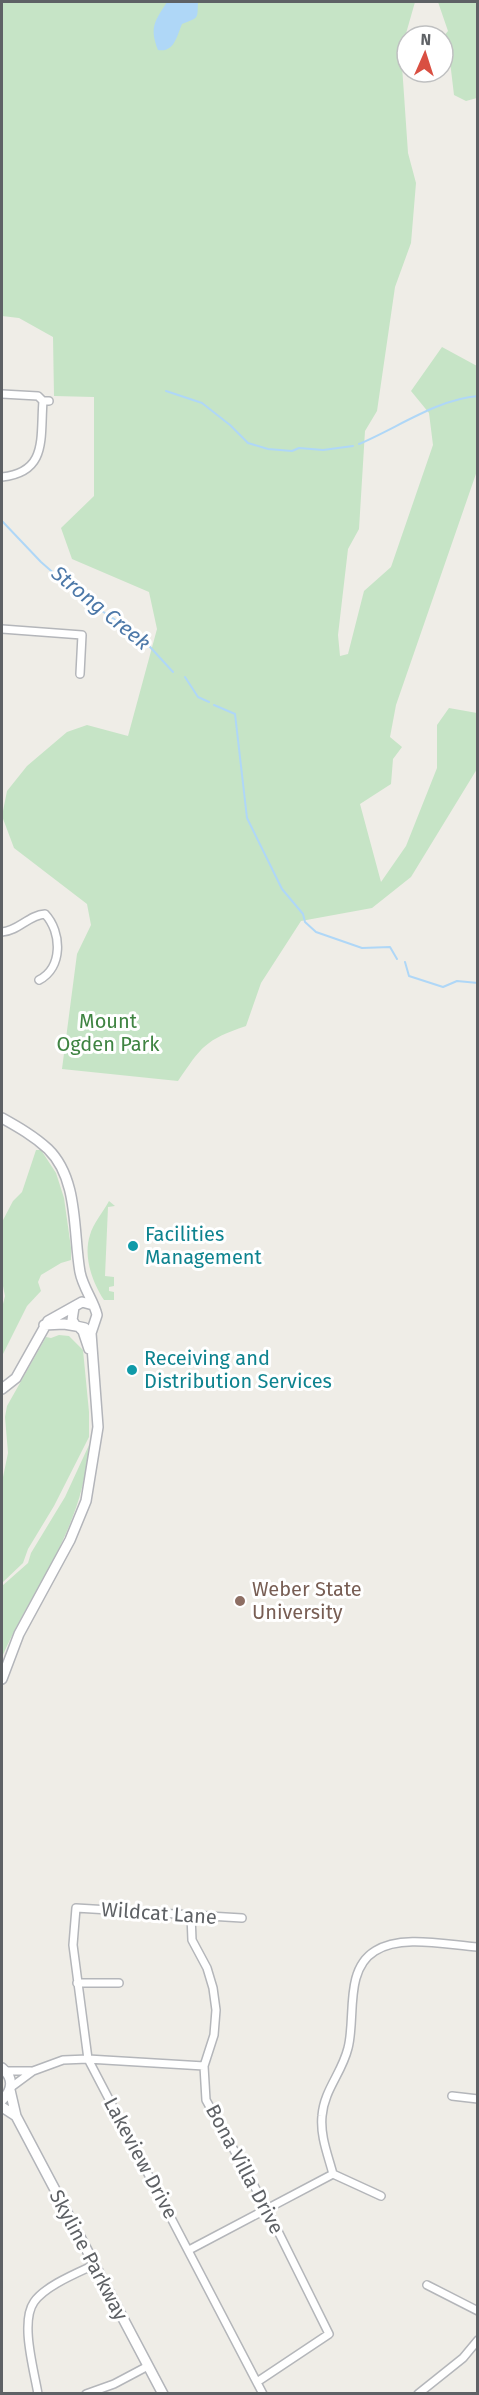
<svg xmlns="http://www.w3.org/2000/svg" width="479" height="2395" font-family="'Fira Sans',sans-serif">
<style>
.green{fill:#c6e4c6}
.water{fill:#afd7f7}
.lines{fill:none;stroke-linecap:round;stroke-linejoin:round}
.stream{stroke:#afd7f7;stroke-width:2}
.street-casing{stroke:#b4b6ba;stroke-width:10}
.secondary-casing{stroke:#b3b5ba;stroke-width:12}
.street{stroke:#fff;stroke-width:7}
.secondary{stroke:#fff;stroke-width:9}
.culture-dot{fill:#0f9aa8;stroke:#fff;stroke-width:2}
.education-dot{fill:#8d6e63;stroke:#fff;stroke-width:2}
.labels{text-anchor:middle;stroke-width:6;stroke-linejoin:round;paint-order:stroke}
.park-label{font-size:20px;fill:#3f8442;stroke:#fff}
.culture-label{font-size:20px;fill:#0d838f;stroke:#fff;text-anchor:start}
.education-label{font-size:20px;fill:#785e54;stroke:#fff;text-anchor:start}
.street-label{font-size:20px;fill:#5e6165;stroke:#fff}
.water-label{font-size:21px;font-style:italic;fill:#4c78a8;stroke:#fff}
</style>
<rect width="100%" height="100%" fill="#efede7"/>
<!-- green -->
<path class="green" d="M2,2H415L401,51L408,153L416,183L411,243L395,287L377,411L365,431L359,529L348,549L338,635L340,656L348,654L364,591L391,567L433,445L429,413L411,391L442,347L477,366L478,468L396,705L390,737L402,747L393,759L391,784L360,804L381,882L406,846L437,768V725L449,708L477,713V769L411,877L372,908L301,921L261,983L246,1026C205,1040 202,1046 178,1081L62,1069L77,954L91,925L87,904L14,848L2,816L7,791L27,766L67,732L87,725L128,736L157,629L149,592L72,559L61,528L94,496V397L54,396L53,337L19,318L2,316Z
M438,2H477V98L466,101L454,95L449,53L443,46V37L448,31Z
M36,1150H41L56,1173L64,1198L71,1248V1260L61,1263L41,1275L38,1282L41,1291L27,1306L2,1356V1308L5,1296L2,1281V1222L13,1201L22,1192Z
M109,1201L115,1206L108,1207L105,1276L114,1277V1286L109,1287V1291L114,1292V1300H104C92,1282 83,1256 90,1235C93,1224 103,1212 109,1201Z
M59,1335L69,1336L83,1350L89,1412V1437L54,1506L28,1549L23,1563L2,1583V1482L8,1453L5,1417L7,1406L46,1337L51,1338Z
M89,1445C82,1532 36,1581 2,1657V1586L28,1563L31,1553L65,1497Z"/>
<!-- water -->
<path class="water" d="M167,2H198C197,19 200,17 182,24C177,36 174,53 158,50C149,27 155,21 167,2Z"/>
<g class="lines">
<!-- stream -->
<path class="stream" d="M166,391L202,403L230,425L248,443L268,449L292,451L299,448L323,450L353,446
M359,444C397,428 438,399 478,396
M2,521L41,562L82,598L140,636L173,672
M185,677L198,697L209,702
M214,705L235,714L247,818L282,889L303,914L305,922L316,932L362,948L390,947L397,959
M405,962L409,976L443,987L457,981L478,983"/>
<defs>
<path id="street" d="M2,394L38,396L43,401H49
M2,477C48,472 40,438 43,401
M2,629L82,635L80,674
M2,932C18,931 29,915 45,914C62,932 63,968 39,980
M191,1915L192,1940L207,1968L213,1988L216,2010L214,2035L204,2066L206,2100L267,2209L329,2334L257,2382
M242,1918L76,1908L73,1945L88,2059L263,2394
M77,1983H119
M5,2071H31
M10,2088L33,2071L63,2060L88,2059L204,2066
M452,2096L478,2099
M333,2174C328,2155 320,2136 322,2116C324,2090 342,2073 348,2048C356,2018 344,1970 375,1951C401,1934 447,1945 478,1947
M333,2174L381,2196
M189,2250L333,2174
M427,2285L478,2311
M38,2394C34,2370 20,2322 34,2302C45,2286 77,2273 94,2265
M86,2394L114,2384L148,2366
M418,2394L463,2358L478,2340"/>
<path id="secondary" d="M2,1118C18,1127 34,1136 48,1149C79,1179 73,1233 80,1272C83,1288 94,1301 97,1315L91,1333L98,1427L86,1501L70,1540L19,1634L2,1679
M74,1307L72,1320L76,1326L85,1328
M44,1325L64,1324L76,1326
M80,1328L83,1331L89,1349
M2,1389L16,1378L48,1321L82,1302L93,1305
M2,2068C14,2078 13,2090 2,2100
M10,2090L16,2116L163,2394
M2,2107L16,2116"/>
</defs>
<!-- street casing -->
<use href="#street" class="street-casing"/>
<!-- secondary casing -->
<use href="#secondary" class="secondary-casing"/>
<!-- street -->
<use href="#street" class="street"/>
<!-- secondary -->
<use href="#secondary" class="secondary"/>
</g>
<!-- markers -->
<g class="culture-dot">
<circle cx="133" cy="1246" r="6"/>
<circle cx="132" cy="1370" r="6"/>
</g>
<circle class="education-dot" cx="240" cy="1601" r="6"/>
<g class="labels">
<!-- park labels -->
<g class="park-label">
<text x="108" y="1028">Mount<tspan x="108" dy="23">Ogden Park</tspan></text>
</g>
<!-- culture labels -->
<g class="culture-label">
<text x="145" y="1241">Facilities<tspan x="145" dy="23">Management</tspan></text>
<text x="144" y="1365">Receiving and<tspan x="144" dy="23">Distribution Services</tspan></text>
</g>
<!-- education labels -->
<g class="education-label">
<text x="252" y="1596">Weber State<tspan x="252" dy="23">University</tspan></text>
</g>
<!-- street labels -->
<g class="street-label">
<text transform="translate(159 1913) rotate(4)" y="7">Wildcat Lane</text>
<text transform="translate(141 2158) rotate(62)" y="7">Lakeview Drive</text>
<text transform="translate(245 2169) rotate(62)" y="7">Bona Villa Drive</text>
<text transform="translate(89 2255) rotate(62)" y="7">Skyline Parkway</text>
</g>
<!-- water labels -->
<g class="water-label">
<text transform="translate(101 608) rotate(39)" y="7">Strong Creek</text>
</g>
</g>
<!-- border -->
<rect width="479" height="2395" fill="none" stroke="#5e6165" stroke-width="6"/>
<!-- north arrow -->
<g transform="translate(425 54) rotate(3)"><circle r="28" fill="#ffffff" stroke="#bfc0c1" stroke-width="1.5"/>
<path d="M0-4.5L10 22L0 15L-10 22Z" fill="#d94f42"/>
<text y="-9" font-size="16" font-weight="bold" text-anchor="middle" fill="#5e6165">N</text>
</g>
</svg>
